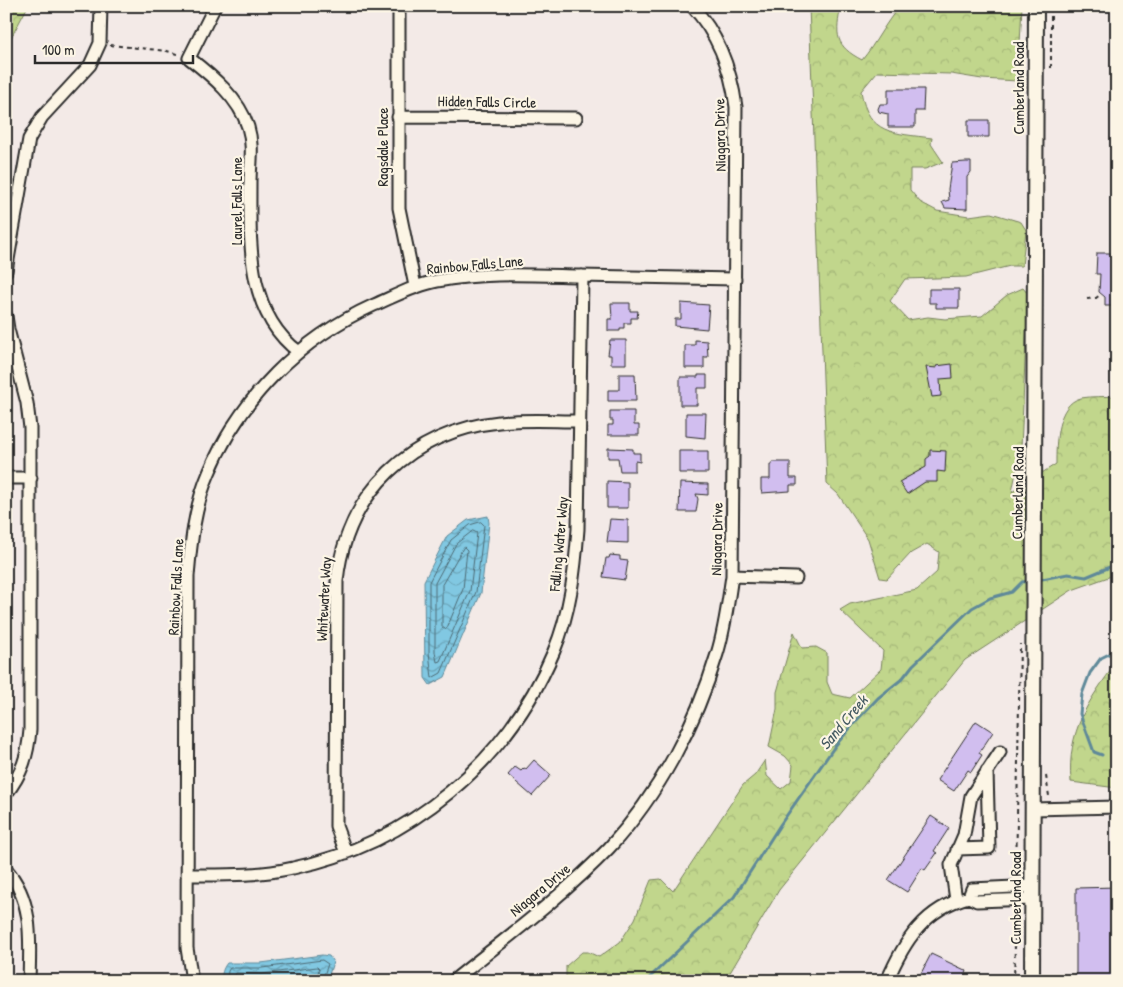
<svg xmlns="http://www.w3.org/2000/svg" width="1123" height="987" font-family="'Patrick Hand',sans-serif">
<style>
.forest{fill:url(#forest-crowns);stroke:#76805c}
.water{fill:url(#water-waves);stroke:#5f8999}
.lines{fill:none;stroke-linecap:round;stroke-linejoin:round}
.shore{stroke:#4d6a74;stroke-width:1}
.stream{stroke:#5f8999;stroke-width:3}
.building{fill:#d1beef;stroke:#2b2b2b}
.minor-casing{stroke:#2b2b2b;stroke-width:15}
.major-casing{stroke:#2b2b2b;stroke-width:18}
.path{stroke:#2b2b2b;stroke-width:2;stroke-dasharray:4 4;stroke-linecap:butt}
.minor{stroke:#fcf5e5;stroke-width:11}
.major{stroke:#fcf5e5;stroke-width:14}
.labels{text-anchor:middle;stroke-width:4.5;stroke-linejoin:round;paint-order:stroke}
.street-label{font-size:15px;fill:#2b2b2b;stroke:#fcf5e5}
.water-label{font-size:16px;font-style:italic;fill:#455a62;stroke:#fcf5e5}
</style>
<defs>
<pattern id="forest-crowns" width="20" height="18" patternUnits="userSpaceOnUse" patternTransform="scale(1.25)"><rect width="20" height="18" fill="#c1d68c"/><path d="M2 6a3 3 0 1 1 6 0M12 15a3 3 0 1 1 6 0" fill="none" stroke="#a6b879"/></pattern>
<pattern id="water-waves" width="16" height="10" patternUnits="userSpaceOnUse" patternTransform="scale(1.25)"><rect width="16" height="10" fill="#81c8e2"/><path d="M0 5q4-4 8 0t8 0" fill="none" stroke="#6aa3b7"/></pattern>
</defs>
<rect width="100%" height="100%" fill="#f3eae7"/>
<filter id="ink" filterUnits="userSpaceOnUse"><feTurbulence type="fractalNoise" baseFrequency=".02" numOctaves="2"/><feDisplacementMap in="SourceGraphic" scale="10" xChannelSelector="R" yChannelSelector="G"/><feConvolveMatrix kernelMatrix="1 2 1 2 8 2 1 2 1" color-interpolation-filters="sRGB"/></filter>
<g filter="url(#ink)">
<!-- forest -->
<path class="forest" d="M6,6H28L6,47Z
M809,6H841C835,35 835,46 862,60C876,43 885,23 900,6H1022L1018,81L982,79L951,74L877,72L861,91C868,135 894,133 932,138L931,144L943,162L925,169H910V190L920,202L937,211L969,216L991,213L1021,222L1026,230L1022,266H1010L966,277L905,279L890,301L908,320L928,317L945,319L982,316L1007,295L1023,288L1028,294L1021,448L1012,492L1056,464C1056,444 1056,404 1081,398C1092,396 1105,397 1117,396V574L1072,590L965,660L779,890L725,981H566V966L582,952H588L599,957L620,942L635,919L651,880L661,879L673,891L743,785L755,775L765,760L767,776L781,789L791,781L793,765L785,756L769,747L777,709V692L794,632L802,648L816,647L827,653V682L832,694L850,698L881,669L883,651L840,610L850,604L917,590L937,572L939,552L927,544L911,553L887,579L880,578L868,539L838,494L827,484Z
M1117,662V788L1071,782C1067,731 1088,701 1117,662Z"/>
<!-- water -->
<path class="water" d="M488,516L489,523L481,593L445,677L430,685L425,678L424,581L447,536L468,520Z
M322,955L329,956L333,962L327,981H222C221,974 223,968 227,963H261Z"/>
<g class="lines">
<!-- shore -->
<path class="shore" d="M481,522L484,525L476,592L441,673L432,678L429,652V582L451,540L470,525Z
M473,531L477,533L470,591L440,661L437,662L435,652V583L456,544Z
M464,547L467,550L463,589L447,628L445,629L442,627V585Z
M227,981L228,971L230,968H262L322,960L328,964L322,981
M233,981L236,973L262,974L317,967L319,969L316,981"/>
<!-- stream -->
<path class="stream" d="M1037,580L1068,574L1086,577L1117,564
M1102,755L1094,752L1080,714L1082,694L1090,673L1101,658L1117,650
M646,981L734,897L780,825L835,746L856,721L878,698L902,679L913,665L972,608L990,598L1012,592L1022,582L1031,581"/>
</g>
<!-- building -->
<path class="building" d="M888,89H924L923,111H915V127H888V114L879,112L878,109L880,104H888Z
M968,120H989V137H968Z
M966,162H971V172L967,177V209L945,208L942,202L949,200L948,189L952,163Z
M1097,253H1111V271H1117V306H1105V297L1099,292L1100,274H1096Z
M929,289H959V308H936V303H929Z
M611,303H630V311H638L637,318H631V323H624V328H620V331H608V319H612Z
M681,303L709,305L707,329L675,326V319H681Z
M610,340H626V364H611V355H608Z
M695,340L707,341L708,357H704V368H685V345H695Z
M952,364L953,378L940,379L941,396L932,397L926,367L937,368L936,366Z
M619,374H635L636,401H608V390H619Z
M698,375H707V388H697V405H680V377H698Z
M610,411H634V425H639V435H608V425H613V420H610Z
M686,413H706L705,438L686,436Z
M608,448L633,449V453H640V462L635,461V471H620L618,458H608Z
M930,450L946,451L945,472L937,471V482H925L907,494L899,482L926,467V459L930,456Z
M679,451H708V473H679Z
M772,462H790V478H797V485H790V491L762,493L761,490V479H770V465H772Z
M607,481L628,482V508H607Z
M680,483L708,484V495L696,494L698,499L696,512H679Z
M610,519L628,520V543L607,542Z
M610,555L620,556V560L628,561L625,580L603,577L606,558H609Z
M976,721L993,732L979,753L982,755L971,772L968,770L954,791L937,780Z
M534,760L551,775L532,796L508,775L515,767L521,771L524,768L526,769Z
M931,816L949,828L934,851L937,853L925,870L922,868L907,892L888,880Z
M1117,887V978L1076,980V888Z
M931,954L967,971L963,981H917Z"/>
<g class="lines">
<defs>
<path id="minor" d="M215,6L189,58C212,76 239,98 248,127C254,146 250,164 250,183C250,242 246,313 299,352
M399,6V208L415,286
M398,117L576,118
M6,271L29,139L42,117L90,65L100,43L101,6
M6,316L8,329L27,403L30,428V730C28,755 22,774 6,794
M6,478H31
M732,576L796,578
M1033,809L1117,807
M957,849L989,848L987,771
M346,853L336,826L337,581C346,493 412,431 499,422C525,419 553,421 579,421
M6,869C34,901 30,941 29,981
M187,875C223,875 258,876 293,868C410,844 508,761 554,651C570,613 575,571 578,529L582,276
M969,897L972,889L1033,886
M956,900L951,865L964,835L971,796L1000,752
M192,981L187,948L188,576C191,541 195,505 209,473C240,398 301,338 374,305C395,296 415,285 437,281C484,272 533,275 580,276C632,277 683,278 735,279
M453,981C506,938 562,897 609,848C659,794 696,724 717,654C725,629 728,602 732,576L736,107C731,69 719,35 692,6
M887,981C904,941 925,908 969,897L977,901L1032,899"/>
<path id="major" d="M1032,981L1036,6"/>
</defs>
<!-- minor casing -->
<use href="#minor" class="minor-casing"/>
<!-- major casing -->
<use href="#major" class="major-casing"/>
<!-- path -->
<path class="path" d="M110,45L167,51L180,55
M1051,68V6
M1087,299L1096,298L1101,294
M1046,776L1049,796
M1016,877L1020,644
M1014,981L1016,909"/>
<!-- minor -->
<use href="#minor" class="minor"/>
<!-- major -->
<use href="#major" class="major"/>
</g>
</g>
<g class="labels">
<!-- street labels -->
<g class="street-label">
<text transform="translate(1019 88) rotate(-90)" y="5">Cumberland Road</text>
<text transform="translate(487 102) rotate(1)" y="5">Hidden Falls Circle</text>
<text transform="translate(720 135) rotate(-91)" y="5">Niagara Drive</text>
<text transform="translate(383 147) rotate(-90)" y="5">Ragsdale Place</text>
<text transform="translate(237 201) rotate(-90)" y="5">Laurel Falls Lane</text>
<text transform="translate(475 265) rotate(-5)" y="5">Rainbow Falls Lane</text>
<text transform="translate(1018 493) rotate(-89)" y="5">Cumberland Road</text>
<text transform="translate(717 539) rotate(-89)" y="5">Niagara Drive</text>
<text transform="translate(559 544) rotate(-85)" y="5">Falling Water Way</text>
<text transform="translate(176 587) rotate(-87)" y="5">Rainbow Falls Lane</text>
<text transform="translate(324 599) rotate(-87)" y="5">Whitewater Way</text>
<text transform="translate(540 890) rotate(-40)" y="5">Niagara Drive</text>
<text transform="translate(1016 898) rotate(-90)" y="5">Cumberland Road</text>
</g>
<!-- water labels -->
<g class="water-label">
<text transform="translate(843 722) rotate(-50)" y="6">Sand Creek</text>
</g>
</g>
<!-- margin -->
<rect width="1123" height="987" fill="none" stroke="#fcf5e5" stroke-width="25"/>
<rect x="12" y="12" width="1098" height="962" fill="none" stroke="#2b2b2b" stroke-width="2" filter="url(#ink)"/>
<!-- scale -->
<path d="M35 55v8h158v-8" fill="none" stroke="#2b2b2b" stroke-width="2.5"/>
<text x="42" y="55" font-size="15" fill="#2b2b2b" stroke="#fcf5e5" stroke-width="4" paint-order="stroke">100 m</text>
</svg>
